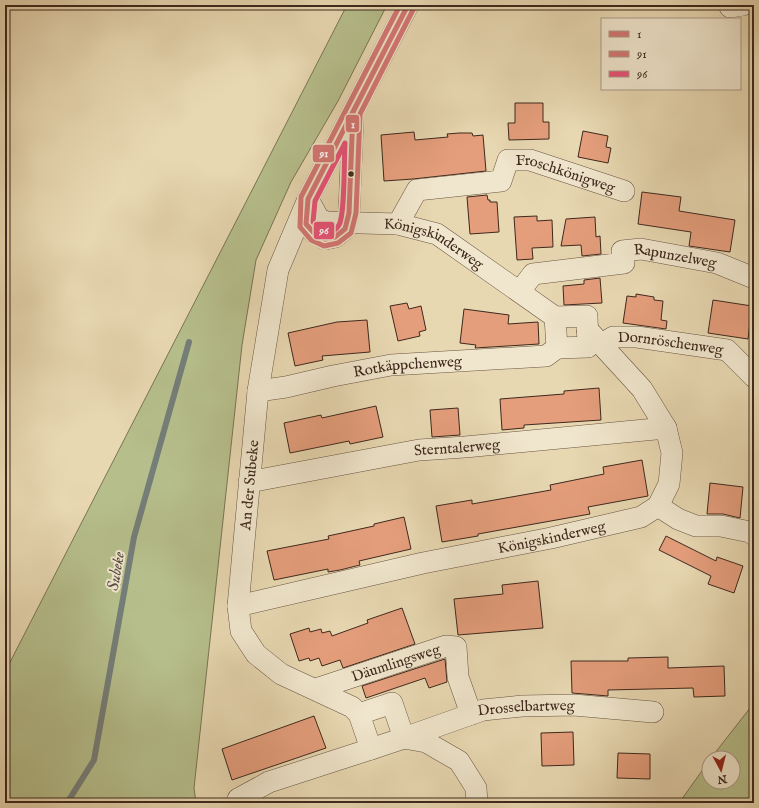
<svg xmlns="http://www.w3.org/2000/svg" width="759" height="808" font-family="'IM FELL English',serif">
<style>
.green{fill:#b6bf8c;stroke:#7a7454}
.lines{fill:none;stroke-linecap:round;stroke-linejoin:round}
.stream{stroke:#757e79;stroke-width:6}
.building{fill:#e59e7c;stroke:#3e281d}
.minor-casing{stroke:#685442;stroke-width:22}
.minor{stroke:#f0e6cd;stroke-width:21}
.bus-1-casing{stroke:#f0e6cd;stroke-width:8}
.bus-2-casing{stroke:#f0e6cd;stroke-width:8}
.bus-3-casing{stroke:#f0e6cd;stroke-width:8}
.bus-1{stroke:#d57673;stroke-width:5}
.bus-2{stroke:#d57673;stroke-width:5}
.bus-3{stroke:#ea5178;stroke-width:5}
.bus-dot{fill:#3e281d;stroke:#f0e6cd;stroke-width:1.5}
.labels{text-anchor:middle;stroke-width:4;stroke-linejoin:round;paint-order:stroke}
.street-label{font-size:15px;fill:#3e281d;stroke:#f0e6cd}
.water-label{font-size:16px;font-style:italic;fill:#554c43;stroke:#f0e6cd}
.line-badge{stroke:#f0e6cd;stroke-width:1.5}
.badge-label{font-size:11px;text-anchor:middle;font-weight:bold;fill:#fff}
</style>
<rect width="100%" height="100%" fill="#e8d8b2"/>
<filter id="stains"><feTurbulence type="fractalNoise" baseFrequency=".005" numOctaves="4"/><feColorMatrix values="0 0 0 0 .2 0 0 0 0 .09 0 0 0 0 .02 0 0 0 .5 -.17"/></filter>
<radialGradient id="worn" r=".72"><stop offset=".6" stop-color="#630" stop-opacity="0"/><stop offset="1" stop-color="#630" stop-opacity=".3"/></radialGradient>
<!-- green -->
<path class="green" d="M347,5H387L338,101L291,182L256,260L242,345L194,788L196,803H5V672Z
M754,703V803H679L709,761V782H733V758H711Z"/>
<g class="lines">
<!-- stream -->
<path class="stream" d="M67,803L94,760L134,537L189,342"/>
</g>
<!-- building -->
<path class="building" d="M515,103H543V122H549V139L509,140L508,123H515Z
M583,131L608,136L606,147L611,148L608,163L578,157Z
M414,132L415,140L448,137L447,134L459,133H472L473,136L483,135L486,171L413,179L384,181L381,135Z
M642,192L681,197L679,211L735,220L730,252L689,246L691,232L638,224Z
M487,195L488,200H490V202H497L499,232L470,234L467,197Z
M537,216V221L552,220L553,247L532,248L533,259L517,260L514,217Z
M595,217L596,237L600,236L601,254L582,256L581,245L561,246L566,219Z
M600,278L602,303L564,305L563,286L584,284V280Z
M636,294L654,297V300L663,301L661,320L667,321L666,329L623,323L627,296L636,297Z
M713,300L752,306L748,339L708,333Z
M407,303L409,309L421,306L426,330L419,332L420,336L398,341L390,306Z
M464,309L509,315L508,324L538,322L539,344L475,348L476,345L460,343Z
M367,320L370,352L322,356L323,360L295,366L288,333L337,322Z
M599,388L601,420L524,425V428L502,430L500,399L564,394V391Z
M376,406L383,437L350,444L349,441L290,453L284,423L321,415L322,418Z
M458,408L460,435L432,437L430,410Z
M642,460L648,496L588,507L590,514L478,534V536L442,542L436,506L472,500V504L551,490L550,485L604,474L603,467Z
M710,483L743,487L740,518L723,514H707Z
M404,517L411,549L359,561L360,565L340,570L328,572V569L274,580L267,551L329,539L328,536L374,526V524Z
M666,536L716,561L717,557L743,566L734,593L708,584L711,576L659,550Z
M538,581L543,628L458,635L454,599L503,594L502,585Z
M402,608L415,644L343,668L340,660L322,666L319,658L310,661L309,658L299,661L290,634L309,628L310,632L321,629L322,633L330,631L332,636L368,623L367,620Z
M668,657V668L724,666L725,696L694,697L693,688L608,690V696L572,693L571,661H628V658Z
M445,659L447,682L429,688L425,678L366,698L362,686Z
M314,716L326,748L232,780L222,749Z
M573,732L574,765L542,766L541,733Z
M618,753L650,754V779L617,778Z"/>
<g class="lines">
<defs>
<g id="minor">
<path d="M730,5V7L743,5"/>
<path id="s1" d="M308,199L319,219L327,222L398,224L437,234L555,317"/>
<path d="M307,207L306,224L315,234L325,239L335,237L345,229L349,213L353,117"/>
<path id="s2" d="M398,224L417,190L501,181L508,160H530L624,191"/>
<path id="s3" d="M520,291L533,274L624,263L622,251L641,249L717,263L754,278"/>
<path d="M587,316L588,347L557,348L555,317Z"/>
<path id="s4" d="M602,344L613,337H637L727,350L754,377"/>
<path id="s5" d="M258,391L286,387L333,376L391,365L546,356L557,348"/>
<path id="s6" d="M249,482L419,450L465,447L666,428"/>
<path d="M658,506L678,519L696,526H721L750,532L754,535"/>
<path id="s7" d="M238,606L423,563L551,538L641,517L658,506L669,484L672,453L666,428L642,389L587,329"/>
<path id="s8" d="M316,689L446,646L456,647L458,677L471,714"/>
<path id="s9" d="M359,714L392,703L404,738L371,749L359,714L352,707L281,674L256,654L241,631L238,606L258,391L278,270L308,199L408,5"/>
<path id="s10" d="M404,738L483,710L522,706L574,705L653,712"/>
<path d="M404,738L426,742L459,761L476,788L477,803"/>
<path d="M238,799L269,782L371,749"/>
</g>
</defs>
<!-- minor casing -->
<use href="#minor" class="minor-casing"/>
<!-- minor -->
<use href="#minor" class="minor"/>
<defs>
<path id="bus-1" d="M408,5L353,112L349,213L345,229L335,237L325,239L315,234L306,224L308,199Z"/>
<path id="bus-2" d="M400,5L301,197L300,227L311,240L324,246L338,243L351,233L356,213L360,114L414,8"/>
<path id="bus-3" d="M345,143C344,158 345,215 339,225C331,238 320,229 313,222L315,201Z"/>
</defs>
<!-- bus-1 casing -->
<use href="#bus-1" class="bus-1-casing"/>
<!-- bus-2 casing -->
<use href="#bus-2" class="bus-2-casing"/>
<!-- bus-3 casing -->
<use href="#bus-3" class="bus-3-casing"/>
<!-- bus-1 -->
<use href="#bus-1" class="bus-1"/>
<!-- bus-2 -->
<use href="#bus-2" class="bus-2"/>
<!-- bus-3 -->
<use href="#bus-3" class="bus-3"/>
</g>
<!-- markers -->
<circle class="bus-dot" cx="351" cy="174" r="3.5"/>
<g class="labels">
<!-- street labels -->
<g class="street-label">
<text dy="5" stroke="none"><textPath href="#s2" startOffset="205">Froschkönigweg</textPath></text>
<text dy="5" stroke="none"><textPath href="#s1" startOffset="143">Königskinderweg</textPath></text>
<text dy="5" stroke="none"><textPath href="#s3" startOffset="179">Rapunzelweg</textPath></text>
<text dy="5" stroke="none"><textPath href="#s4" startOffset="71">Dornröschenweg</textPath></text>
<text dy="5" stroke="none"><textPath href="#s5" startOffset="152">Rotkäppchenweg</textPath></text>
<text dy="5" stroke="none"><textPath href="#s6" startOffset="211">Sterntalerweg</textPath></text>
<text dy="5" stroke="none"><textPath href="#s9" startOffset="438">An der Subeke</textPath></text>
<text dy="5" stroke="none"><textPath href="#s7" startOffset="321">Königskinderweg</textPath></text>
<text dy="5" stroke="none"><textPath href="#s8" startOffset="84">Däumlingsweg</textPath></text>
<text dy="5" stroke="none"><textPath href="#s10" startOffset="127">Drosselbartweg</textPath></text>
</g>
<!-- water labels -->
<g class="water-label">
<text transform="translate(115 571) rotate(-80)" y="6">Subeke</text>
</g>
</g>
<g class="line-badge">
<rect x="345" y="114" width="15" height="19" rx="4" fill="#d57673"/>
<rect x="312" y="144" width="23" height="19" rx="4" fill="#d57673"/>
<rect x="313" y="221" width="22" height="19" rx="4" fill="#ea5178"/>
</g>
<g class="badge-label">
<text x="353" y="128">1</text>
<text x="324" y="157">91</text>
<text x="324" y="234">96</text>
</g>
<!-- margin -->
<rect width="759" height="808" fill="none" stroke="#e8d8b2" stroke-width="20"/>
<rect x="6" y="6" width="747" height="796" fill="none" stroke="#3e281d" stroke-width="2"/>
<rect x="10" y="10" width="739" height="788" fill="none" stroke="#3e281d"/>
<!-- legend -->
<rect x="601" y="18" width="140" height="72" fill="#f0e6cd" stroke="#a99a87"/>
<rect x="609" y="31" width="20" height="6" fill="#d57673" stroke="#a99a87"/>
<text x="637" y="38" font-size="12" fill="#3e281d">1</text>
<rect x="609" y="51" width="20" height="6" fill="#d57673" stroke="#a99a87"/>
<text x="637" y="58" font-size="12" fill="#3e281d">91</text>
<rect x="609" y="71" width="20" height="6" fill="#ea5178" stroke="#a99a87"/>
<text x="637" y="78" font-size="12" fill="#3e281d">96</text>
<!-- north arrow -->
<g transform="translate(721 770) rotate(173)"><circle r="19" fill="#f0e6cd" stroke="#a99a87"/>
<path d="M0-3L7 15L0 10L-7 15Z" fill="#8f2418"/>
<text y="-6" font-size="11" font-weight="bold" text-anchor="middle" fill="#3e281d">N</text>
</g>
<rect width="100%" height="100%" filter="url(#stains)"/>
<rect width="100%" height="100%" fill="url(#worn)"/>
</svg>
